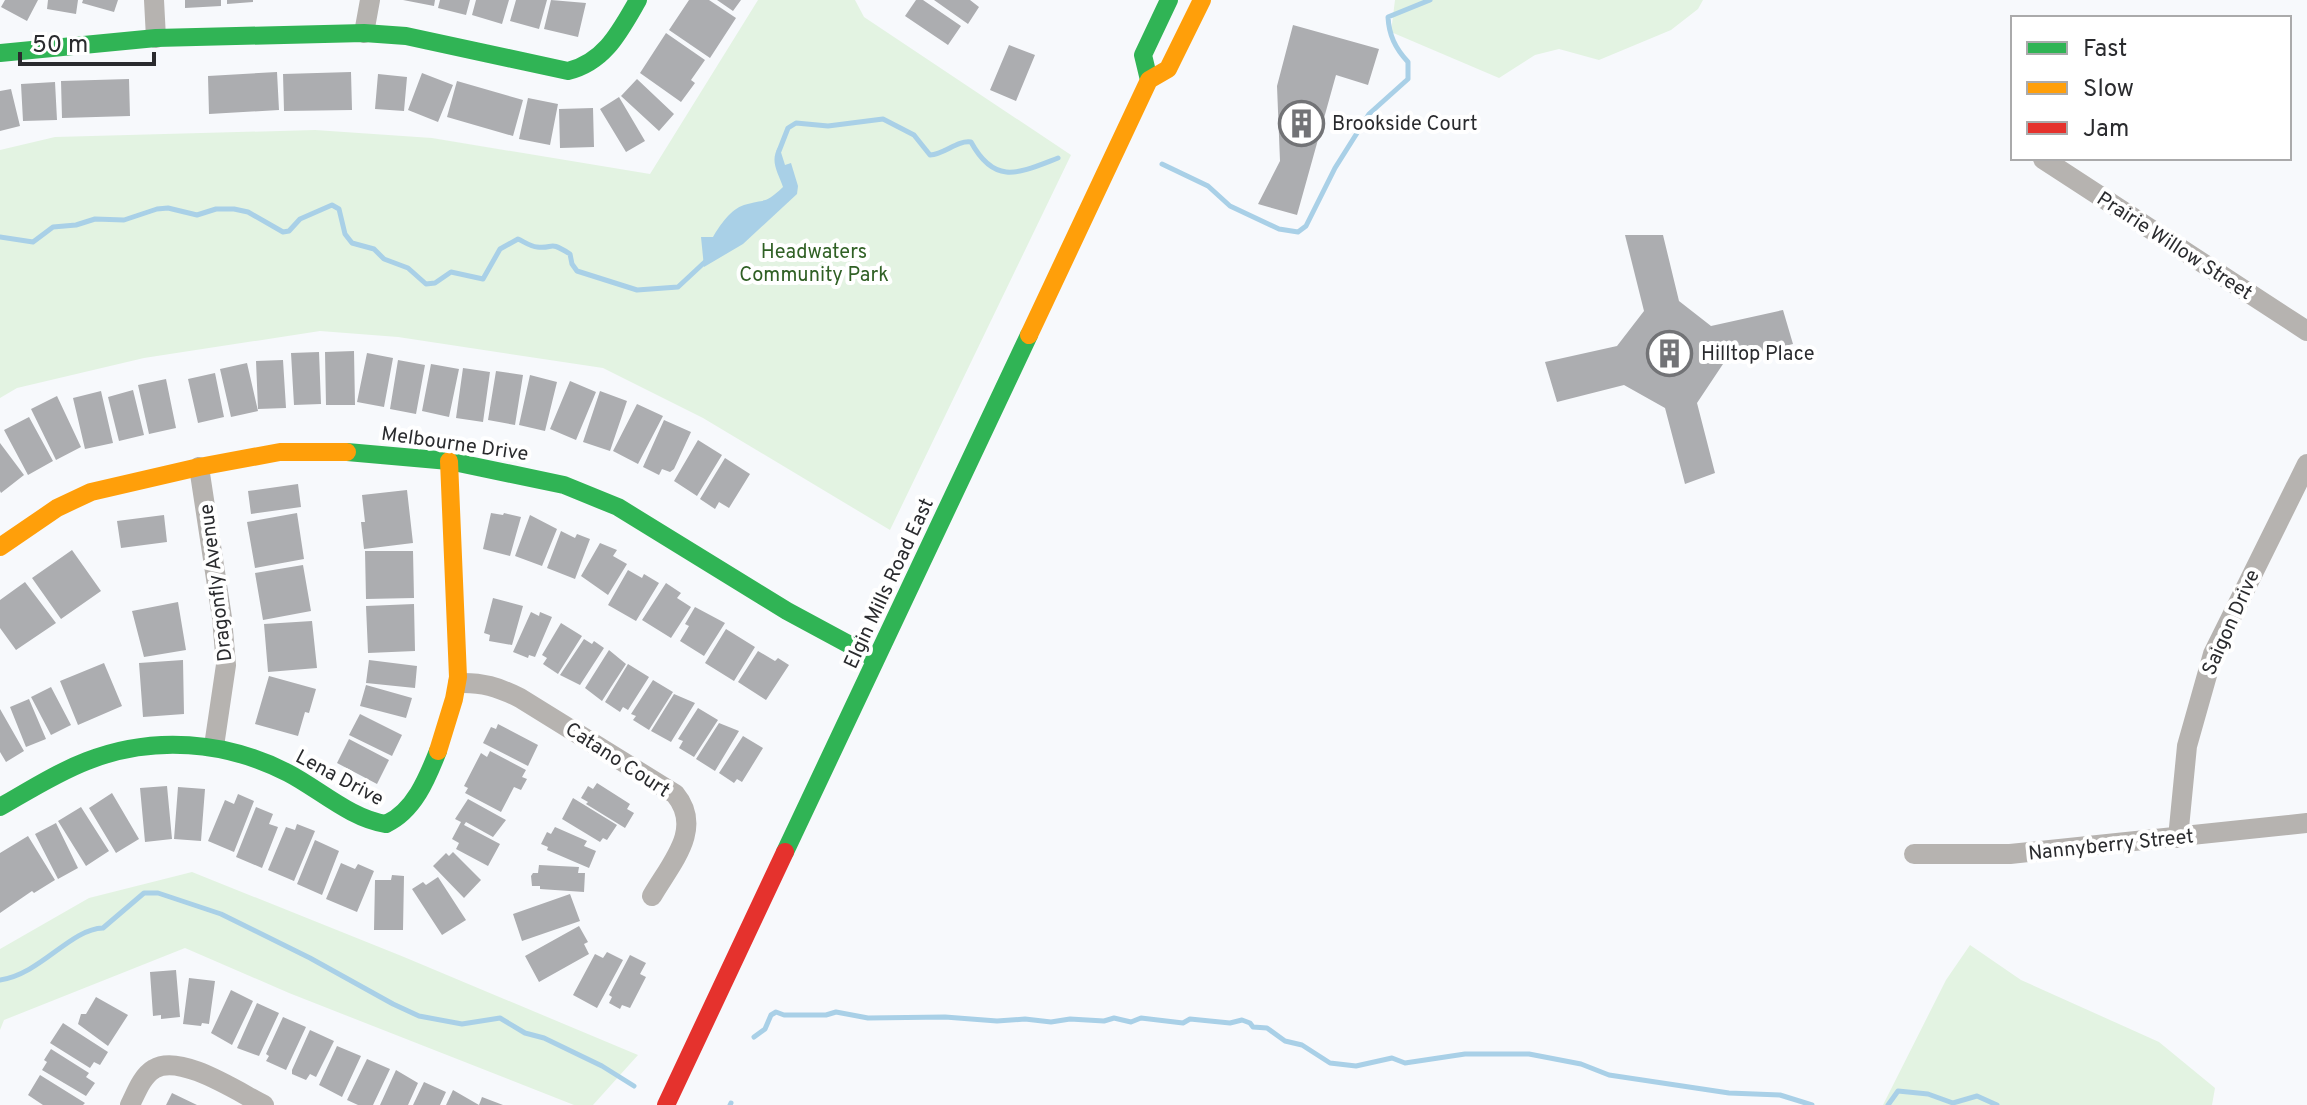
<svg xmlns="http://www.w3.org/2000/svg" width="2307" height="1105" font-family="Overpass,sans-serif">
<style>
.green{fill:#e3f3e2}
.water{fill:#a9d0e7}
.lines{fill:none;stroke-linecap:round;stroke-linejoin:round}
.stream{stroke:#a9d0e7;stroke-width:5}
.building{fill:#acadb0}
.street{stroke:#b6b3b0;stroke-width:20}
.fast{stroke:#30b455;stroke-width:18}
.slow{stroke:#ff9f0a;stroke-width:18}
.jam{stroke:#e5322d;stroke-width:18}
.labels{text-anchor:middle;stroke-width:8;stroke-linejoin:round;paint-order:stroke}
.poi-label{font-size:20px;fill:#2a2b2e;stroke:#fff;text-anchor:start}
.street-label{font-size:20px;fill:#2a2b2e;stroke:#fff}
.park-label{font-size:20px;fill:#306025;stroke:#fff}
</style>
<rect width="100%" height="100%" fill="#f7f9fc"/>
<!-- green -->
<path class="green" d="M758,0H855L864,17L1071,155L890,530L703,418L603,368L398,337L320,331L144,358L17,388L0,398V150L55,137L315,130L432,138L650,174Z
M1395,0H1703L1698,9L1671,30L1599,60L1559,49L1535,55L1499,78L1391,32Z
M192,872L404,957L638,1055L593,1105H574L289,993L185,948L4,1020L0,1030V949L89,898Z
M1970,945L2021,980L2159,1042L2215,1088L2212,1105H1883L1946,980Z"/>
<!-- water -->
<path class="water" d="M779,146L785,165L791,163L798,186L797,194L743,244L704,267L701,237H713C720,225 731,209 744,205C767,198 764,205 783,187C778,172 769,161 779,146Z"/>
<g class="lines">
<!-- stream -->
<path class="stream" d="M779,151L788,128L796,123L828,126L883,119L914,135L930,155C945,154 957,140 971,142C995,186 1019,173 1058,158
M1162,164L1208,186L1230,206L1279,229L1298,232L1306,226L1335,168L1369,114L1408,79V62C1395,48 1389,35 1388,17L1430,0
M0,237L33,242L53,227L76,225L95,219L124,220L157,209L168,208L197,215L216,209H234L248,212L283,232L289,231L300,219L332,205L339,209L345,234L352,243L374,249L384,259L408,268L426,284L435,283L451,272L483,279L500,249L518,239C523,241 531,247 537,247C555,249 548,240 570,254L572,264L577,271L637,290L678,287L707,260
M0,980C41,974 70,929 103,928L144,893H158L221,914L310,958L393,1004L419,1016L462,1024L500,1018L525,1033L544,1038L602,1066L634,1086
M754,1037L765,1029L771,1015L776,1012L784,1015H826L836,1012L868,1018L945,1017L997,1021L1025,1019L1051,1022L1070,1019L1104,1021L1114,1018L1131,1022L1141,1018L1183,1023L1190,1019L1230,1023L1242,1020L1250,1023L1253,1027L1267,1028L1285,1041L1302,1045L1330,1063L1356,1066L1392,1058L1405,1063L1465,1054H1529L1581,1064L1609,1075L1729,1093L1780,1095L1812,1105
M730,1105L731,1103
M1888,1105L1898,1091L1928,1094L1953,1103L1977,1096L1997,1105"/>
</g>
<!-- building -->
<path class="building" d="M5,0H38L27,21L1,7Z
M48,0H78L76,14L47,9Z
M83,0H118L114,12L82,3Z
M185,0H221V6L185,8Z
M227,0H253V2L227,4Z
M403,0H435L434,6Z
M440,0H470L466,15L438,8Z
M476,0H509L502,24L472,15Z
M516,0H547L539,29L510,21Z
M551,0L586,3L578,37L544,29Z
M689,0H709L736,18L710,58L669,30Z
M717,0H741L733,11Z
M916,0H923L961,26L948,45L905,16Z
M934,0H970L979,7L968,24Z
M1293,25L1379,49L1368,85L1336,75L1297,215L1258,204L1280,161L1277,86Z
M666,33L705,60L691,80L695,83L681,102L640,73Z
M1009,45L1035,55L1016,101L990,90Z
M277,72L279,110L209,114L208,76Z
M351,72L352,110L284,111L283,74Z
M422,73L453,85L438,122L408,110Z
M378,74L407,77L404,111L375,109Z
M129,79L130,116L62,118L61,81Z
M637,79L674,114L659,131L621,96Z
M457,81L523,100L513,136L447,117Z
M55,82L57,120L23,121L21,84Z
M11,89L20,126L0,131V91Z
M619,97L645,141L626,152L600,109Z
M528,98L558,104L550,145L519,139Z
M593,108L594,147L560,148L559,109Z
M1625,235H1663L1679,301L1711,326L1783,310L1793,344L1725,361L1697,403L1715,473L1685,484L1665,408L1624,385L1557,402L1545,362L1617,346L1644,311Z
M354,351L355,405H326L325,352Z
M319,352L321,404L294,405L291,353Z
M367,353L393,358L384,407L357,402Z
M283,360L286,408L258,409L256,361Z
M398,360L425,365L416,414L390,409Z
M247,363L258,411L231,417L220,369Z
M431,364L459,369L449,417L422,411Z
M463,368L490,372L483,422L456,418Z
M496,371L523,375L515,425L488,420Z
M215,373L224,417L198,423L188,379Z
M530,375L557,382L545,431L519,425Z
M166,379L176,428L149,434L138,385Z
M570,381L596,392L576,440L550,429Z
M133,390L144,435L119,441L108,397Z
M101,391L113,443L85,449L73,398Z
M600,391L627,401L610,451L583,442Z
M57,396L81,447L56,460L31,409Z
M637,404L663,416L638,464L613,451Z
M29,417L53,461L28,475L4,430Z
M664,420L691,432L674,469L670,472L662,469L659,475L643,467Z
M698,440L722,455L697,496L674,481Z
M0,443L24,475L1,493L0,491Z
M725,458L750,474L729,508L719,502L715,509L700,499Z
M298,484L301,507L251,514L248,491Z
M407,490L413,543L364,549L361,522H365L362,495Z
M297,513L304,559L255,568L247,522Z
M491,513L503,515L504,513L521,517L510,556L483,549Z
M164,515L167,542L121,548L117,521Z
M530,515L557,529L542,566L515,556Z
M561,531L575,538L577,534L590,539L575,579L547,568Z
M600,543L617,550L613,556L627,564L608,595L581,576Z
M72,550L101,591L61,619L32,578Z
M365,551H413L414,598L366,599Z
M303,565L311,611L263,620L255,573Z
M628,570L642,578L644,574L659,583L636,621L608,605Z
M25,582L56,623L16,650L0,628V600Z
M666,583L681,593L677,598L691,607L671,638L642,620Z
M493,598L523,606L512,645L489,641L490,635L484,633Z
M178,602L186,650L144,657L132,611Z
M414,604L415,651L368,653L366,606Z
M695,607L725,623L704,656L680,641L689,626L685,624Z
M531,612L539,616L540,612L552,617L535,657L529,655L528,658L513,652Z
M312,621L317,668L268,672L264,624Z
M561,623L582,636L558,674L543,664L547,658L542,655Z
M726,629L755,647L734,681L705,663Z
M584,639L592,644L594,641L604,648L580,685L560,675Z
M609,650L626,664L602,701L585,688Z
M758,651L775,661L778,658L789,665L766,700L738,682Z
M183,660L184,714L143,717L139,663Z
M369,660L417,666L415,688L366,683Z
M104,663L122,706L78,725L60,681Z
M628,664L649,677L628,710L623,707L620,712L605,702Z
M269,676L316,689L309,713L305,712L298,736L255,724Z
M653,680L673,692L649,730L633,720L636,716L631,714Z
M366,685L412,698L406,718L360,706Z
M51,687L71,725L51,735L31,697Z
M674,694L695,703L671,742L651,731Z
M29,699L46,739L26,747L10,707Z
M698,708L718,720L694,757L679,748L683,741L678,739Z
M0,709L24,751L6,762L0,752Z
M360,714L402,735L392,756L349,735Z
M719,723L739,731L715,771L696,759Z
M498,724L538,745L528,766L483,743L491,727L496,729Z
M743,736L763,748L742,782L737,779L734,783L719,773Z
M349,739L389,760L377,784L337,763Z
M490,751L526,770L522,777L527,779L521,790L514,787L501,812L465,793L468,788L464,786L481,753L487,757Z
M597,783L630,804L627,809L634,813L625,828L586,804L588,802L581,798L588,786L593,789Z
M167,786L172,839L145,842L140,788Z
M178,787L205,789L201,841L174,839Z
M112,793L139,839L116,853L89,808Z
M238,794L254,801L234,852L208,841L225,800L234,804Z
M573,798L617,825L607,840L603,838L600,842L562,819Z
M468,799L506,820L493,837L466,822L464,825L500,844L488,866L456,849L459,843L452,839L461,822L455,819Z
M81,807L109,851L86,866L58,821Z
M256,807L273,814L269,824L278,827L262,868L236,857Z
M56,823L78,868L58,879L35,834Z
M297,824L315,831L294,881L268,870L286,827L295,830Z
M555,827L587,841L584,846L596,851L589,868L547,850L548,847L541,844L547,832L551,834Z
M28,836L55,880L34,893L32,891L0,913V853Z
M315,840L339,851L322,895L297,884Z
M453,852L481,880L464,898L433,866L446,853L449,856Z
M341,863L355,869L358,864L374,871L357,912L326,899Z
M539,865L579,867L578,873H585L584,892L540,889V886H532L531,876L533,873H538Z
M392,875L404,876L403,930H374L375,880H391Z
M438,877L466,920L442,935L412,889L423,882L426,885Z
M570,894L580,921L522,941L513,914Z
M579,926L588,942L584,944L589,954L539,982L525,956Z
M607,952L623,960L597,1008L573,995L595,954L603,958Z
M630,955L646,963L640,974L646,977L630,1008L622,1005L620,1009L609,1003L612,997L609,995Z
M176,970L180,1017L161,1019V1015L153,1016L150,972Z
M189,978L215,981L209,1024L202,1023L201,1026L183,1024Z
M231,990L253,1001L232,1045L211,1033Z
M96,997L128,1015L108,1046L78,1024L81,1014H86Z
M257,1003L279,1013L259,1056L237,1048Z
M283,1017L306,1027L286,1070L266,1061L269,1056L266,1054Z
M63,1023L108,1052L100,1065L94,1062L90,1068L50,1043Z
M310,1030L334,1041L316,1077L310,1074L306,1080L292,1074V1070Z
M337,1046L361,1056L342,1097L319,1085Z
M51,1049L89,1073L86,1077L95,1083L86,1096L42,1070L47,1062L44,1060Z
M367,1059L390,1069L373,1105H358L347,1100Z
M396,1070L418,1083L408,1105H380Z
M40,1075L85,1103L83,1105H43L28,1095Z
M424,1082L446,1092L440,1105H413Z
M453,1090L479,1105L482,1097L503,1105H446Z
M172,1093L197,1105H166Z"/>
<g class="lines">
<!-- street -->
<path class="street" d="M154,0L156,38
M364,33L370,0
M2043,159L2307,331
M199,467L222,618L226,665L214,746
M458,683C482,682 498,687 520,698L675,794C704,829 671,863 652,896
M2178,838L2187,746L2213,654L2307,464
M1914,854H2010L2307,823
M130,1105C136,1093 142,1076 154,1069C180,1053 238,1092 264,1105"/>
<!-- fast -->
<path class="fast" d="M0,53L156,38L364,33L406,36L568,71C605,62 620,31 638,0
M1149,80L1143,55L1169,0
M347,452L449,461L564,485L618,507L787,611L876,659
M0,807C28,791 56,773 87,761C153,735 226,741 288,773C319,789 351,819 386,824C414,811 427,779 438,751
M785,852L1029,335"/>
<!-- slow -->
<path class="slow" d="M1029,335L1149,80L1168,69L1202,0
M0,547L57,508L91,492L199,467L280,452H347
M438,751L454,699L458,677L449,461"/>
<!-- jam -->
<path class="jam" d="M666,1105L785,852"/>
</g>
<!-- icons -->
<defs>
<symbol id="building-ring" viewBox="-11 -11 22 22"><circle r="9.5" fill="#fff" stroke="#727376" stroke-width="1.5"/><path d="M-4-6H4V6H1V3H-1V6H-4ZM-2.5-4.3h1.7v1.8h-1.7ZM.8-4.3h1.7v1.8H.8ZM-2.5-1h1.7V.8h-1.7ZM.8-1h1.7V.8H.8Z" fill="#727376"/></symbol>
</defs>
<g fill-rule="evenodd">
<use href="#building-ring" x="1276" y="98" width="51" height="51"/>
<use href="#building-ring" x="1644" y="328" width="51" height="51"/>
</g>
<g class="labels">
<!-- poi labels -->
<g class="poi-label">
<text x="1332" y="130">Brookside Court</text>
<text x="1701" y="360">Hilltop Place</text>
</g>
<!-- street labels -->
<g class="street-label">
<text transform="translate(2175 245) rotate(33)" y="7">Prairie Willow Street</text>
<text transform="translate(455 443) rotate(8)" y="7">Melbourne Drive</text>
<text transform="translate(215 583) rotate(-97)" y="7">Dragonfly Avenue</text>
<text transform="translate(888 583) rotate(-65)" y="7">Elgin Mills Road East</text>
<text transform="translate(2230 622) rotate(-66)" y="7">Saigon Drive</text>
<text transform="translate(618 759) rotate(33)" y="7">Catano Court</text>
<text transform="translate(340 777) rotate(28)" y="7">Lena Drive</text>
<text transform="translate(2111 844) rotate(-6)" y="7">Nannyberry Street</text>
</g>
<!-- park labels -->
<g class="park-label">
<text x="814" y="258">Headwaters<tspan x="814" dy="23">Community Park</tspan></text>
</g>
</g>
<!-- legend -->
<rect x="2011" y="16" width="280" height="144" fill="#ffffff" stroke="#aaaaab" stroke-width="2"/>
<rect x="2027" y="42" width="40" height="12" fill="#30b455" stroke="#aaaaab" stroke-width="2"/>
<text x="2083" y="56" font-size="24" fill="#2a2b2e">Fast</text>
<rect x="2027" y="82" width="40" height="12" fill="#ff9f0a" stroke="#aaaaab" stroke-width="2"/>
<text x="2083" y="96" font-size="24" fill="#2a2b2e">Slow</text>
<rect x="2027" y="122" width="40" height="12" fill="#e5322d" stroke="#aaaaab" stroke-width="2"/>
<text x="2083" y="136" font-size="24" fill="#2a2b2e">Jam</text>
<!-- scale -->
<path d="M20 52v12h134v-12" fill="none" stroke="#2a2b2e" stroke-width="4"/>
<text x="32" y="52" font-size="24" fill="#2a2b2e" stroke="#ffffff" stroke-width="6" paint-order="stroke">50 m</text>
</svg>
